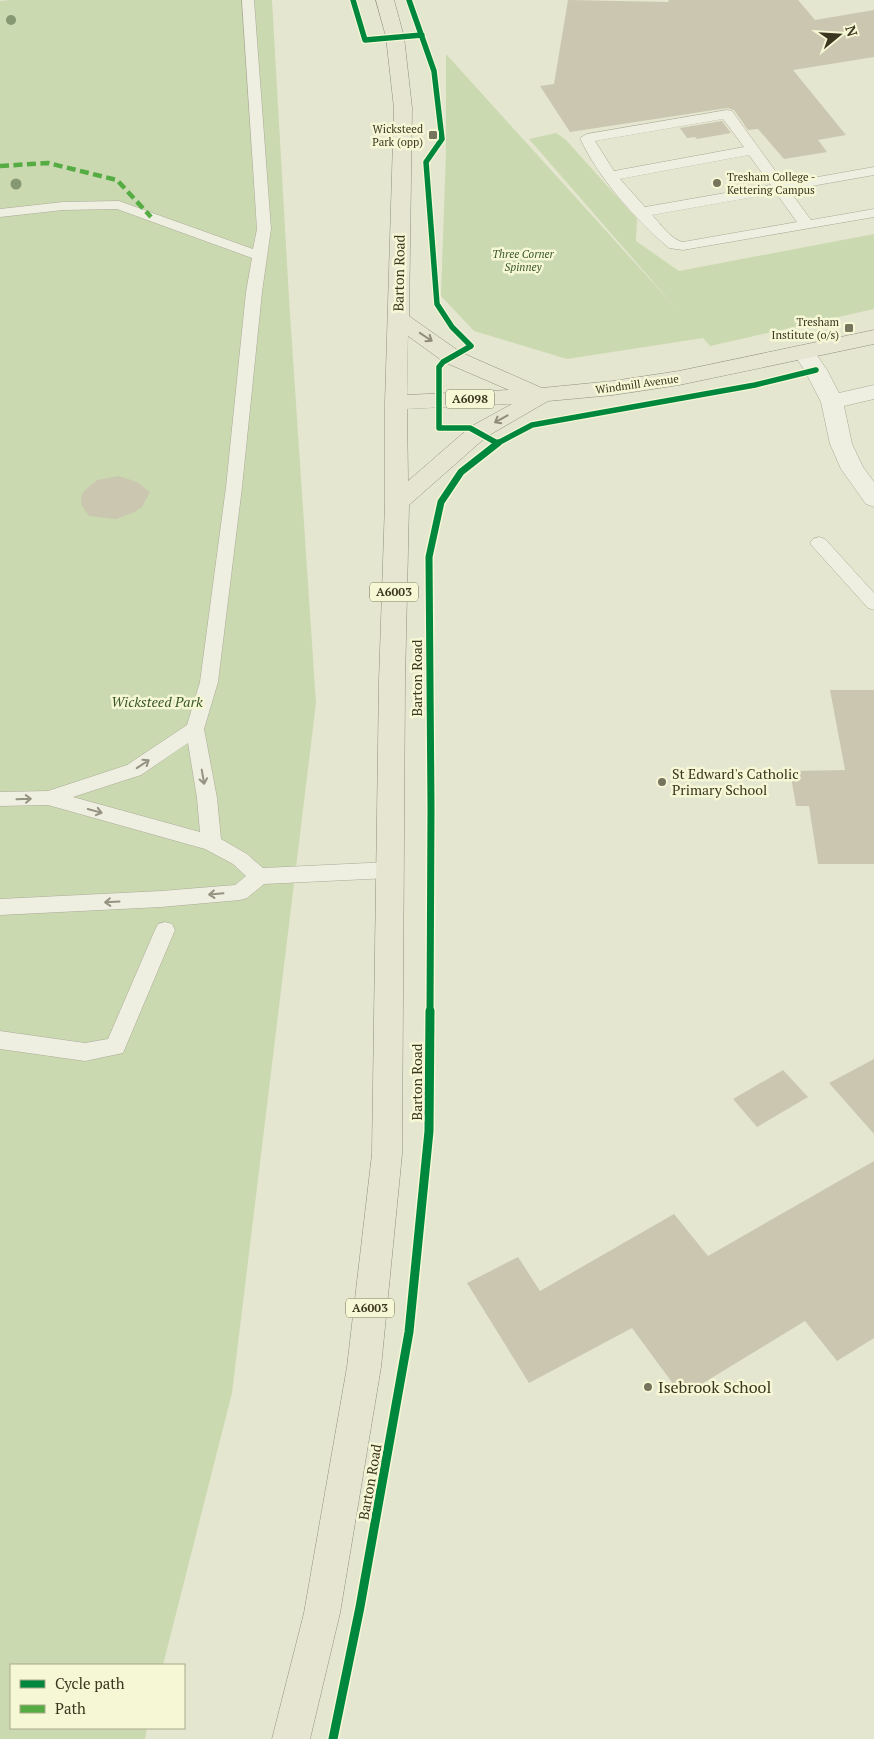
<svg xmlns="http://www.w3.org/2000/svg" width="874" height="1739" font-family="'PT Serif',serif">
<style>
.green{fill:#cbd9b1}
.building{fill:#cac6b0}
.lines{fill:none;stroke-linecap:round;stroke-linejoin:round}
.service-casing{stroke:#abaa97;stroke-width:1}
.minor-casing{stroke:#abaa97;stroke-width:1}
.primary-casing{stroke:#90907f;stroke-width:1}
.service{fill:#eeeee1;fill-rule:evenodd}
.minor{fill:#eeeee1;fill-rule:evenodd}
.primary{fill:#e5e5d2;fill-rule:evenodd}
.quiet{stroke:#55ac43;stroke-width:4.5;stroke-dasharray:9 4.5;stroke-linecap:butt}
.cycleway-far2-casing{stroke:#f5f7d5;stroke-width:8}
.cycleway-far1-casing{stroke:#f5f7d5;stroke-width:10}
.cycleway-casing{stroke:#f5f7d5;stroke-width:12}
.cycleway-far2{stroke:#00873e;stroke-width:5.5}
.cycleway-far1{stroke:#00873e;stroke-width:7}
.cycleway{stroke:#00873e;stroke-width:9}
.tree{fill:#869872}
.oneway{stroke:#908e78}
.oneway2{stroke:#949280}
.poi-dot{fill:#76745d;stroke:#f5f7d5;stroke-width:2}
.labels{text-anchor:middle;stroke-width:5;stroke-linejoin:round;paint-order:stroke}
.far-poi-label{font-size:11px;fill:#3b361f;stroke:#f5f7d5;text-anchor:end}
.far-park-label{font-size:11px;font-style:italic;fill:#395825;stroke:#f5f7d5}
.far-street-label{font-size:11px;fill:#3b361f;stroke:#f5f7d5}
.shield{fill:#f5f7d5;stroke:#737056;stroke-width:1}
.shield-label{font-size:12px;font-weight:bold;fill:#3b361f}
.street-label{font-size:14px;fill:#3b361f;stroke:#f5f7d5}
.park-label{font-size:14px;font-style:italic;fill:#395825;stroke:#f5f7d5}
.poi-label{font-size:14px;fill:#3b361f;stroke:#f5f7d5;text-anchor:start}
.near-poi-label{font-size:16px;fill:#3b361f;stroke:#f5f7d5;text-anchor:start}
</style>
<rect width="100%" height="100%" fill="#e5e6cf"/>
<!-- green -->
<path class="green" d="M10,0H272L289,298L316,703L232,1393L163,1665H11V1728H147L145,1739H0V1Z
M446,54L675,307L529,139L556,133L566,140L637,219L636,241L679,271L874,234V309L710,346L703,338L567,359L474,331L441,296L446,151Z"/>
<!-- building -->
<path class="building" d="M568,0L668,2L669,0H798L815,20L874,10V57L793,70L846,135L818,140L827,152L784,159L758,129L748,130L734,110L727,108L570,132L540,86L554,84Z
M722,121L731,133L697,139L695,137L687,138L680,128Z
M119,476L137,482L150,492L142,507L135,512L116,519L89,516L82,506L81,499L83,492L97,480Z
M830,690H874V864H818L809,806H796L790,771L845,770Z
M874,1059V1134L829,1083Z
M783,1070L808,1097L757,1127L733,1099Z
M874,1161V1338L837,1361L805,1321L682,1396L632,1328L529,1383L467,1283L518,1257L540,1291L674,1214L708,1256Z"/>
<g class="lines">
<defs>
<path id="service" d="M242,0H254L271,229L262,292L242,487L218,682L204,729L217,798L221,839L247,854L263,868L389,862L396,865L399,870L396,875L389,878L264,884L247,898L240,900L161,907L0,915V899L161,891L235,885L246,876L233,864L205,849L48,805L0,806V792L48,791L127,765L187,725L200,682L226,487L246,292L252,258L117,209L63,210L0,217V209L63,202L119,201L253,249L257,229ZM188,743L197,798L200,832L73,797L141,775Z
M727,110L732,111L784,183L874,167V175L789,190L811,220L874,209V217L683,250L669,248C636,220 598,178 580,138L587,134ZM723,119L744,147L614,171L595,141ZM749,155L771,185L645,207L620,179ZM776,193L797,222L683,242C671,240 660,223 652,215Z
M819,537L825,539L874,593V610L868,608L813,547L810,543L813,539Z
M165,922L172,924L175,930L123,1053L85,1061L0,1049V1031L85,1043L108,1039L155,930L158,924Z"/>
<path id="minor" d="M804,346L812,348L827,370L839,393L874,385V399L844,406L852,444L863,467L874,482V507L866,504L841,469L830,444L821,402L805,371L793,353L796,348Z"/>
<path id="primary" d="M376,0H394L404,37L412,108L409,316L460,352L542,388L613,381L679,371L874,330V344L679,385L613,395L548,401L486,437L409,505L405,681L402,1154L381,1367L340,1613L310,1739H272L304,1613L347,1367L372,1154L379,681L385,503V403L394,108L386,37ZM408,336L444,362L509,390L407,395ZM512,404L470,427L408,481L407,409Z"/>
</defs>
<!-- service casing -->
<use href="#service" class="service-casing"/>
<!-- minor casing -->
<use href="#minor" class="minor-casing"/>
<!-- primary casing -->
<use href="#primary" class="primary-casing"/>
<!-- service -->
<use href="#service" class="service"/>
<!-- minor -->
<use href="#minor" class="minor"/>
<!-- primary -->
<use href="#primary" class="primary"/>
<!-- quiet -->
<path class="quiet" d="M0,166L48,163L117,180L151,217"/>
<defs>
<path id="cycleway-far2" d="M353,0L365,40L422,35
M409,0L434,71L442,139L426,162L437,304L452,327L471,346L443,362L439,367V428H470L497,443
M496,444L532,425L755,385L816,370"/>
<path id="cycleway-far1" d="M430,1012L431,808L429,557L441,502L461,472L498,443"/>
<path id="cycleway" d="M333,1739L360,1607L409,1332L429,1131L430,1011"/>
</defs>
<!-- cycleway-far2 casing -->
<use href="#cycleway-far2" class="cycleway-far2-casing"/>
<!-- cycleway-far1 casing -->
<use href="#cycleway-far1" class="cycleway-far1-casing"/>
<!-- cycleway casing -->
<use href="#cycleway" class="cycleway-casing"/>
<!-- cycleway-far2 -->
<use href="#cycleway-far2" class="cycleway-far2"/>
<!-- cycleway-far1 -->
<use href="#cycleway-far1" class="cycleway-far1"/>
<!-- cycleway -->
<use href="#cycleway" class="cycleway"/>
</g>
<!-- trees -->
<g class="tree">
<circle cx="11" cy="20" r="5"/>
<circle cx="16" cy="184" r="5.5"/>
</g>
<!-- one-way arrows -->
<defs><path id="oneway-shaft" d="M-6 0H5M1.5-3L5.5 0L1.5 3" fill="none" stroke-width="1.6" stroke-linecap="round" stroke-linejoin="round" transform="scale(1.25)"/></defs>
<g class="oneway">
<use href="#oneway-shaft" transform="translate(426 337) rotate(34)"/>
<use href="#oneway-shaft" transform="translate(501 419) rotate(151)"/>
</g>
<g class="oneway2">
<use href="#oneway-shaft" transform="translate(143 764) rotate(-34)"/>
<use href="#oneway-shaft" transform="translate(203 777) rotate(80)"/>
<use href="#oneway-shaft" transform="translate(24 799) rotate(-2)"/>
<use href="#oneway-shaft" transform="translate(95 811) rotate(15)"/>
<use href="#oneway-shaft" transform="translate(216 894) rotate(175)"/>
<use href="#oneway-shaft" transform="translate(112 902) rotate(177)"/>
</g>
<!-- markers -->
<g class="poi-dot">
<rect x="428" y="130" width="10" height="10" rx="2.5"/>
<circle cx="717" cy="183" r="5"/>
<rect x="844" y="323" width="10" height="10" rx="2.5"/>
<circle cx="662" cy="782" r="5"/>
<circle cx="648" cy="1387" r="5"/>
</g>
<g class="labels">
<!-- far-poi labels -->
<g class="far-poi-label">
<text x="423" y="133">Wicksteed<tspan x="423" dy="13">Park (opp)</tspan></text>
<text x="727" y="181" text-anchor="start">Tresham College -<tspan x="727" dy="13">Kettering Campus</tspan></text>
<text x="839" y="326">Tresham<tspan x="839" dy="13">Institute (o/s)</tspan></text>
</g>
<!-- far-park labels -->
<g class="far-park-label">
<text x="523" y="258">Three Corner<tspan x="523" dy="13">Spinney</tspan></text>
</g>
<!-- far-street labels -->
<g class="far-street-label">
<text transform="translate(637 384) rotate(-8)" y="4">Windmill Avenue</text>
</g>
<!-- shield labels -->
<g class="shield">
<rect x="446" y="389.5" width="48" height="19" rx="4"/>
<rect x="370" y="582.5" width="48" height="19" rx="4"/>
<rect x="346" y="1298.5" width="48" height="19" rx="4"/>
</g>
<g class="shield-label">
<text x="470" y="403">A6098</text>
<text x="394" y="596">A6003</text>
<text x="370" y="1312">A6003</text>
</g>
<!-- street labels -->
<g class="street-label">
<text transform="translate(399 273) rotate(-89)" y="5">Barton Road</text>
<text transform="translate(417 678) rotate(-90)" y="5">Barton Road</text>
<text transform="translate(417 1082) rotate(-90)" y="5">Barton Road</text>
<text transform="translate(370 1482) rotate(-80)" y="5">Barton Road</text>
</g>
<!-- park labels -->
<g class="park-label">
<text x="157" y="707">Wicksteed Park</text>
</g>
<!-- poi labels -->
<g class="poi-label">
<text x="672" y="779">St Edward's Catholic<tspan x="672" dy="16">Primary School</tspan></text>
</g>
<!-- near-poi labels -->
<g class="near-poi-label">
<text x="658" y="1393">Isebrook School</text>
</g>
</g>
<!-- legend -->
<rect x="10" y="1664" width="175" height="65" fill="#f5f7d5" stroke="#abaa8c"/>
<rect x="20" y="1680" width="25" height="8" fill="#00873e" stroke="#abaa8c"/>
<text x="55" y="1689" font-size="15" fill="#3b361f">Cycle path</text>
<rect x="20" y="1705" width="25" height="8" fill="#55ac43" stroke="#abaa8c"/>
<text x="55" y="1714" font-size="15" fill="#3b361f">Path</text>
<!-- north arrow -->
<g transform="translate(839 35) rotate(72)" stroke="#f5f7d5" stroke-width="4" paint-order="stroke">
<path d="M0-4L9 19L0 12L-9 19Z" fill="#3b361f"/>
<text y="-8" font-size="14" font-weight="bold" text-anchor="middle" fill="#3b361f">N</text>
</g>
</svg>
